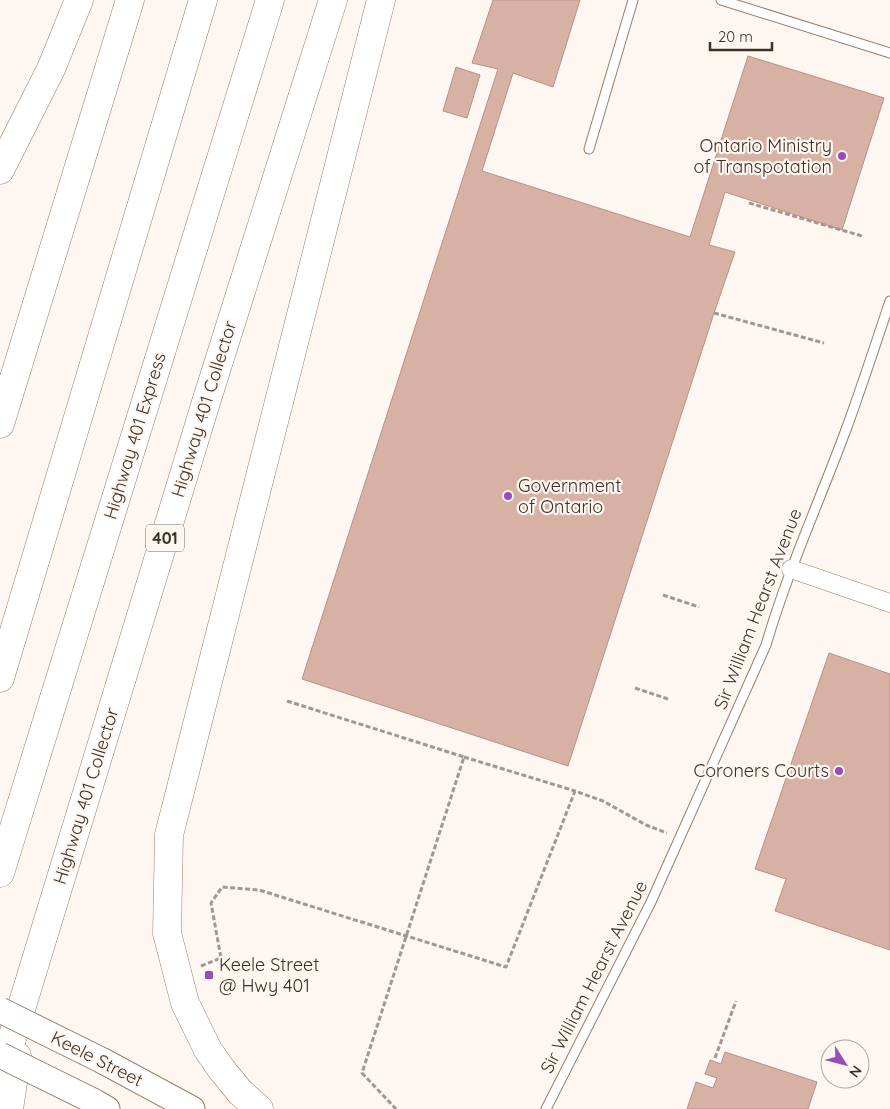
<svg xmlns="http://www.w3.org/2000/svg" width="890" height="1109" font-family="Quicksand,sans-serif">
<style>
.building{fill:#d8b1a5;stroke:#b79186}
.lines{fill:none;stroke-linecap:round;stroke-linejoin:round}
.lane-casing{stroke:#9b7d68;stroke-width:11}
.street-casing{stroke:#9b7d68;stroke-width:19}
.secondary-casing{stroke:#9b7d68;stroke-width:27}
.highway-casing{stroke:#9b7d68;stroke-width:29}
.path{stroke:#a29891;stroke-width:3;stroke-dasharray:5 2.5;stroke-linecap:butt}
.lane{stroke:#fff;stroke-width:9}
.street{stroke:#fff;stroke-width:18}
.secondary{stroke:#fff;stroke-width:25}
.highway{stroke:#fff;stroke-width:28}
.secondary-bridge-casing{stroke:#9b7d68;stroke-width:27;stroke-linecap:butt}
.secondary-bridge{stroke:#fff;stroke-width:25}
.poi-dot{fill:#9a4bbc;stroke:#fdf6f1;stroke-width:2}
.labels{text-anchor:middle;stroke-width:4.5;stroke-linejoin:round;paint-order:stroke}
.shield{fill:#fdf6f1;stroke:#776b64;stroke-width:1}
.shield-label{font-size:16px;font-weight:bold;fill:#3d3027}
.poi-label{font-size:18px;fill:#3d3027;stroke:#fdf6f1;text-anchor:end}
.street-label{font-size:18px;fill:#3d3027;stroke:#fdf6f1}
</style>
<rect width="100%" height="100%" fill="#fdf6f1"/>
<!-- building -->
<path class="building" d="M493,0H580L553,87L513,73L482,171L690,237L748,56L884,98L842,230L725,192L709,245L735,252L714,313L568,766L302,679L498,69L472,63Z
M456,67L480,75L467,118L443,111Z
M829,653L890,674V950L775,911L786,879L755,869Z
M725,1052L817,1082L808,1109H687L696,1082L713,1088L717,1078L705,1074L710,1060L721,1064Z"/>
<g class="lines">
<defs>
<path id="lane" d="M721,0L890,53
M589,149L633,0
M546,1109L651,902L766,645C788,570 820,500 847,427C862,386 876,343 890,301"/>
<path id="street" d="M791,569L890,603"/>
<path id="secondary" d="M103,1061L192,1109
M93,1101L107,1109"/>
<path id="highway" d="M0,170L51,69L79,0
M0,424L130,0
M0,678L203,0
M0,873L270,0
M0,1078L207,399L333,0
M9,1109L17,1056
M259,1109L240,1092L222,1070L208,1050L185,1003L167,933L169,835L381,0"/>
</defs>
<!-- lane casing -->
<use href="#lane" class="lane-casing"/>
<!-- street casing -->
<use href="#street" class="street-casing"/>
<!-- secondary casing -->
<use href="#secondary" class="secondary-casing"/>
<!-- highway casing -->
<use href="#highway" class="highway-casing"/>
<!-- path -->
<path class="path" d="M749,203L862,236
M714,313L824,343
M663,595L699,607
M635,688L668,699
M287,701L464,757L362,1073L396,1109
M464,757L575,791
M201,966L221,958L211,903L222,887L259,890L506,967L575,791L603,801L646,825L667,833
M715,1058L736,1001"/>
<!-- lane -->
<use href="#lane" class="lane"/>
<!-- street -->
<use href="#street" class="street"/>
<!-- secondary -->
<use href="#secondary" class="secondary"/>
<!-- highway -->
<use href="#highway" class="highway"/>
<defs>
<path id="secondary-bridge" d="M0,1010L103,1061
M0,1055L93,1101"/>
</defs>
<!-- secondary-bridge casing -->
<use href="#secondary-bridge" class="secondary-bridge-casing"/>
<!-- secondary-bridge -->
<use href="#secondary-bridge" class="secondary-bridge"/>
</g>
<!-- markers -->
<g class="poi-dot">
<circle cx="842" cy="156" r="5"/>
<circle cx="508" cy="496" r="5"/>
<circle cx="839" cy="771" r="5"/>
<rect x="204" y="970" width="10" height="10" rx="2.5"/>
</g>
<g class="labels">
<!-- shield labels -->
<rect class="shield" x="146" y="524.5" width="38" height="27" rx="4"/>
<g class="shield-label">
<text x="165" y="544">401</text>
</g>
<!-- poi labels -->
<g class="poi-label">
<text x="832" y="152">Ontario Ministry<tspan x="832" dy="21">of Transpotation</tspan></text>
<text x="518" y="492" text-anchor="start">Government<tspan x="518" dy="21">of Ontario</tspan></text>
<text x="829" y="777">Coroners Courts</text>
<text x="219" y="971" text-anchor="start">Keele Street<tspan x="219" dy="21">@ Hwy 401</tspan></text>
</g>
<!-- street labels -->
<g class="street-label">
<text transform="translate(204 409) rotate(-73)" y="6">Highway 401 Collector</text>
<text transform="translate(135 436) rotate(-73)" y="6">Highway 401 Express</text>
<text transform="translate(758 609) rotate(-69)" y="6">Sir William Hearst Avenue</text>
<text transform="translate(86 796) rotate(-73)" y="6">Highway 401 Collector</text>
<text transform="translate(594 977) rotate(-63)" y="6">Sir William Hearst Avenue</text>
<text transform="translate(97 1059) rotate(27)" y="6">Keele Street</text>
</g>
</g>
<!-- north arrow -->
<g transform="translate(845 1064) rotate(126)"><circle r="24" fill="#fdf6f1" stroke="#b0a7a0"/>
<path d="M0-4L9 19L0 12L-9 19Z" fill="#9a4bbc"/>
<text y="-8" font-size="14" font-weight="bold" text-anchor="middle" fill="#3d3027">N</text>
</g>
<!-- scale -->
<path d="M710 42v8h62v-8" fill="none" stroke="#3d3027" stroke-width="2.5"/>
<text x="718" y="42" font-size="15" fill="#3d3027" stroke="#fdf6f1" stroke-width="4" paint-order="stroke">20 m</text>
</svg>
